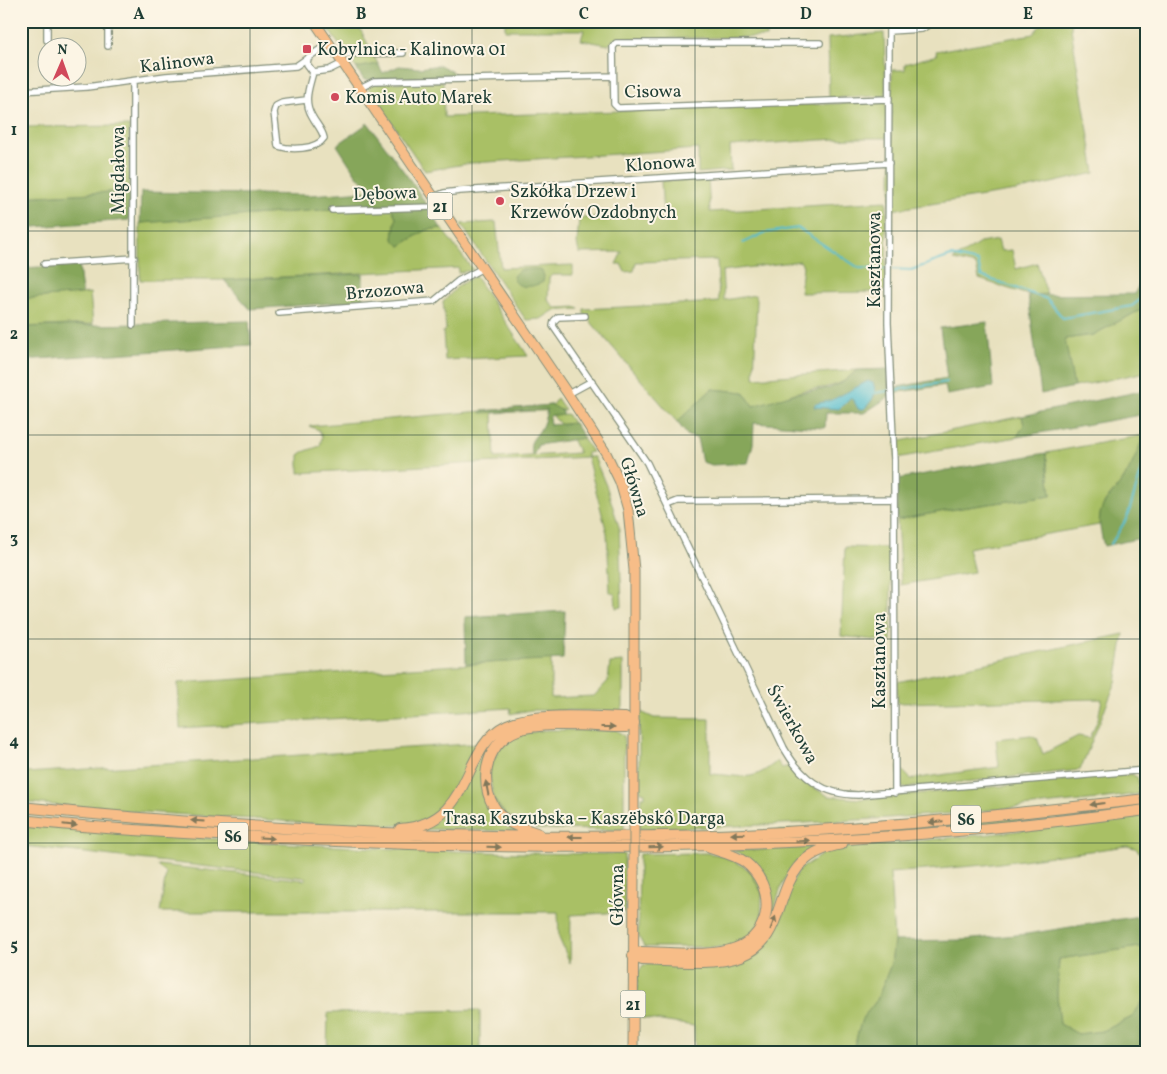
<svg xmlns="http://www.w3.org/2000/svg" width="1167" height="1074" font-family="Vollkorn,serif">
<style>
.green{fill:#a9c065;stroke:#647e4c}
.forest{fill:#86a65a;stroke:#527247}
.water{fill:#51bccd;stroke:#387c80}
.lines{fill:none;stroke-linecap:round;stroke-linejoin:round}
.stream{stroke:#51bccd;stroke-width:2}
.street-casing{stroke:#848f7a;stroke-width:8}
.primary-casing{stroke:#848f7a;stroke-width:11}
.highway-casing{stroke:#848f7a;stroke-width:12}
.street{stroke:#fff;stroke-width:5.5}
.primary{stroke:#f7bd88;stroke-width:9}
.highway{stroke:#f7bd88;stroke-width:10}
.street-bridge-casing{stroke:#848f7a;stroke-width:8;stroke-linecap:butt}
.primary-bridge-casing{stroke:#848f7a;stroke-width:11;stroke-linecap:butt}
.street-bridge{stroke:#fff;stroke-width:5.5}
.primary-bridge{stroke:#f7bd88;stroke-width:9}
.oneway{fill:#80775a}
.grid{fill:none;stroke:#1f3d34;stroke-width:1;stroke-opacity:0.55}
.poi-dot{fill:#d1495b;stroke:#fcf5e5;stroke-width:2}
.labels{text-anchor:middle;stroke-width:4;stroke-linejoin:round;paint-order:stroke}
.shield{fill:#fcf5e5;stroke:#617469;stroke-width:1}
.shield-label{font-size:16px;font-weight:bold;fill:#1f3d34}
.poi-label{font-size:18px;fill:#1f3d34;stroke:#fcf5e5;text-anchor:start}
.street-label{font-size:18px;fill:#1f3d34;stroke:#fcf5e5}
.neatline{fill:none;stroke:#1f3d34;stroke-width:2}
.grid-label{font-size:16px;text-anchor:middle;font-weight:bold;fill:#1f3d34}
</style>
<rect width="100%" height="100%" fill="#fcf5e5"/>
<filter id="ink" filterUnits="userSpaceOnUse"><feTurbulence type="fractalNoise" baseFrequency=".02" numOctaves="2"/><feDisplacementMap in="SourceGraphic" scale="10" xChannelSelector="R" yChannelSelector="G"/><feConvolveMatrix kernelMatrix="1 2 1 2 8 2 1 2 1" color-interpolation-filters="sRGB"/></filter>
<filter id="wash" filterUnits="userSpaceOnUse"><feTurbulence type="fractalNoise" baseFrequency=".0096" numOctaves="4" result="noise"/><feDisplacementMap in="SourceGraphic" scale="20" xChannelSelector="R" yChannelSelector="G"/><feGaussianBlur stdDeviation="1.12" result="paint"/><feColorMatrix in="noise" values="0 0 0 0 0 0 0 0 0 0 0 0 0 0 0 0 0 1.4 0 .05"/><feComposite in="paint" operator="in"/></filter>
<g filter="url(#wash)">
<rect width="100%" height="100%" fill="#e8e1bf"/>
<!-- green -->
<path class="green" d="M322,21H356L378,64L356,68Z
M505,21H766V37L614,39L609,45L581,40L584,30H505Z
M1044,21H1072L1071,28L1095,173L1016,191L891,210L892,70H905V64L937,55L936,51L1033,34Z
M884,33L886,96L829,98L828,38Z
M443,81L444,117L886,102L887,138H851L730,146L731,170L698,173V149L471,163L425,171L367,86L377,83Z
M129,126V191L21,197V127Z
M708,179L710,212L887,201L886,289L881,292L800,293L803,266L800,261L722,271L724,300L755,295L757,299L754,378L857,370C837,392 820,385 795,393C781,398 768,404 753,406L744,392L712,389L677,422L584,314V309L719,302L717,260L636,262L634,271L625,272L621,264H616L622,252L579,253L577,243L579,218L663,214L661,181Z
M390,205L396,217L393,239L400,246L426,230L441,228L473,270L458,273L459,268L224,280H140V223Z
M496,222L501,268L573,265V275H552L549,278L548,300L555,308L578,307L579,309L553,311L541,319L526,320L461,224Z
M998,240L1001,251L1012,250L1016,269L1037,263L1047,294L1028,295L979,279L976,265L953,260L980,243Z
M475,276L528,356L445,360L443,332L446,329L443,302L459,285Z
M90,293L93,324L21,327V299Z
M1146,307V372L1074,387L1064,339L1093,335Z
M557,398L565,410L493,413L495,458L579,453L570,435L552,415L567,414L592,452L587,453V457H594L607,488L619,527L622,607L616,608L615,594L610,592L607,533L587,457L299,473V455L303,452L320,446L322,437L319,430L309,426L552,405Z
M1022,416L1024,425L1017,437L896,458V442Z
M1144,435C1139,450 1133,465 1124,478C1112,497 1100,499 1099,525L968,548L974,572L901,585L897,520L961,508L1051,495L1046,453Z
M845,547L891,548V642L841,636Z
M1124,634L1116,682L1080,770L904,788L899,786L898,766L911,779L999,767L996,739L1031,735L1037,738L1043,754L1078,736L1090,738L1098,719L1102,699L897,703V682Z
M551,659V698L594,696L608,681L610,663L623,662V707L620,711L531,710L510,714L511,708L180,728L178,683Z
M639,711L654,718L710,719V774C742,775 751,784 777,761L782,768L789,766L801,780L828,796L860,799L1132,774L1138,778L1139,794C973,815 807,825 639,829L641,797H645V793L641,792L639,785Z
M547,730H616L624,736V830L537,829L506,815L493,798L489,770L500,746L519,734Z
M503,734L482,784L516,831L424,829L433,824L494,739Z
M468,744L480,746C469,767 453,806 431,817C395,835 312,823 270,820C187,815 104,810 21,802V774L26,773Z
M1070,812V816C927,831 784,838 640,844V840Z
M1142,816L1143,825L1146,828V858L1135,848L1127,846L985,865L890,873L894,941L891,964L877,1000L862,1019L852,1053H695L694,1026L635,1017L638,973L643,965L752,955L799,870L830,849L991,834Z
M21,824C222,841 423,854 624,854L625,912L571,915L570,963L559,938L558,912H160L166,873L158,867V865L305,880L307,878L24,846L21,845Z
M816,847C804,855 793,863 786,876C770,909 777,935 738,951L771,909L741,854L734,851Z
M706,853L727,856L749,870L762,893L761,920L747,939L726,947H644L638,935L639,854Z
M1146,946V997L1132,1017L1103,1031L1078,1034L1060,1024L1057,995L1059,959Z
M480,1010V1053H327L328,1013Z"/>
<!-- forest -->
<path class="forest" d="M378,64L383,73L399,66L419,68L440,65L457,75L364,80L356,68Z
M368,123L416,188L441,228L426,230L400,246L393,239L396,217L390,205L140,223L141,192L310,195L367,191L371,187L357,176L337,145Z
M129,191V220L21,228V197Z
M79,265L82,294L21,299V268Z
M535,269L542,271L544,276L543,282C533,287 516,291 513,276L519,270Z
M1146,273V307L1093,335L1065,339L1074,387L1041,394L1028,295L1134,294Z
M363,274V301L250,309L224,280Z
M249,321L251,345L21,360V327Z
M987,322L993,387L947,395L945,385L893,393L892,388L947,378L940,328Z
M888,369L889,397L864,413H826L825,428L754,423L753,444L748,463L712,465L702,462L697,438L688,436L677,422L712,389L744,392L753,406L797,393L830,388L842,383L857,370Z
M1146,390V414L1017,437L1024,425L1022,416Z
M552,405L562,411V415H552L549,418L550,425L574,423L584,438L538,445L533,456C527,443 533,440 540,430C544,424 546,415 547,409L481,413V411Z
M1144,435L1146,537L1104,546C1094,507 1101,509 1123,480C1132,467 1138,450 1144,435Z
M1046,453L1051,495L961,508L897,520V479Z
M565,611L563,659L466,664L465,617Z
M1146,915V946L1059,959L1057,995L1060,1024L1078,1034L1103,1031L1132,1017L1146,997V1053H852L862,1019L877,1000L891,964L894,941L963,940L1027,934Z"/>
<!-- water -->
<path class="water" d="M868,381L873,383C878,394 872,401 864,409H858L854,401L850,398L839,409L814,407L815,404L832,400Z"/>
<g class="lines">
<!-- stream -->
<path class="stream" d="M743,243L764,233L798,228L859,268L886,269
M891,269L911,270L951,256L978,262L981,276L1047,299L1063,318L1132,306L1146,295
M875,393L947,382
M1111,544L1127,518L1146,456"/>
</g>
</g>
<g filter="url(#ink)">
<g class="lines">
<defs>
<path id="street" d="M889,21L888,323L894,461L895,793
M889,31L922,29L934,21
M47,40V21
M820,43H616L613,47L614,104L618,108L889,99
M108,46V21
M337,54L403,53
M308,58L307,64L313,72
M313,72L329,70L343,63
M133,82V325
M360,88L374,81L613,76
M21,91L87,87L166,76L296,66L329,43
M306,100L282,103L276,106L274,112L278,146C290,150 316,150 324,138C322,129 316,124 312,116C303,101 309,88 313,72
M434,197L444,193L460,191L889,163
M332,210L432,207L438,204
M44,264L134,258
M279,313L434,301L458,281L483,268
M585,316L558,317L554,321L553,326L647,463L784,748C801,778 823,795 858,795L1146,770
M568,394L592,381
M668,505L678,501L893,499
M1141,770L1143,785"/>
<path id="primary" d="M314,21L568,394L606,453L620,482L628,510L634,570V814
M633,1053L634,869"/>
<path id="highway" d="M21,807C235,829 451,840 666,836C827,834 986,817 1146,799
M21,820C119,831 217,835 315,840C592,854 870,848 1146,810
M400,829C476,823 458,749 507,725C534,712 595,717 625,718L634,723
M539,834C526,829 512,826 501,816C476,790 483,743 518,730C544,721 597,727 626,727L634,723
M633,956L642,960C670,961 714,966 741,956C798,935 762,858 842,844
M633,956L641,952C668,952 711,958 736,948C774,934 776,886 745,862C735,855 722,852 710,848"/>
</defs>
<!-- street casing -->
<use href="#street" class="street-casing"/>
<!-- primary casing -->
<use href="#primary" class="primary-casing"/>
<!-- highway casing -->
<use href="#highway" class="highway-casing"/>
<!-- street -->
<use href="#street" class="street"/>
<!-- primary -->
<use href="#primary" class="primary"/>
<!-- highway -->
<use href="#highway" class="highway"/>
<defs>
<path id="street-bridge" d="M1143,785L1146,808"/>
<path id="primary-bridge" d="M634,814V869"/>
</defs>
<!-- street-bridge casing -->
<use href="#street-bridge" class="street-bridge-casing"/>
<!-- primary-bridge casing -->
<use href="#primary-bridge" class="primary-bridge-casing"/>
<!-- street-bridge -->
<use href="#street-bridge" class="street-bridge"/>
<!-- primary-bridge -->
<use href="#primary-bridge" class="primary-bridge"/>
</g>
<!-- one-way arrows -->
<defs><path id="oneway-solid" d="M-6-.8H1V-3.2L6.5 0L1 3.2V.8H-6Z" transform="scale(1.25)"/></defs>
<g class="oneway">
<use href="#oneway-solid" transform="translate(608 727)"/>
<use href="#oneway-solid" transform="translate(487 788) rotate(-101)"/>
<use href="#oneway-solid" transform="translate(1097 804) rotate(173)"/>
<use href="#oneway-solid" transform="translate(198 821) rotate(-176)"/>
<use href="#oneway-solid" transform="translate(936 822) rotate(175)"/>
<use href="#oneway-solid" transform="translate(70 825) rotate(6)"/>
<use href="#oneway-solid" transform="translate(738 834) rotate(178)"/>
<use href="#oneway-solid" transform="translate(575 837) rotate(180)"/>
<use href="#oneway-solid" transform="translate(267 838) rotate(3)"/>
<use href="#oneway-solid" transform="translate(803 841) rotate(-3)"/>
<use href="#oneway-solid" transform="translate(494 847) rotate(1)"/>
<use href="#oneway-solid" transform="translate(656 847) rotate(-1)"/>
<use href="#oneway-solid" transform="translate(773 923) rotate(-69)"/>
</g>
</g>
<!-- grid -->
<path class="grid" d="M250,21V1053M472,21V1053M695,21V1053M917,21V1053M21,231H1146M21,435H1146M21,639H1146M21,843H1146"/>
<!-- markers -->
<g class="poi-dot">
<rect x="302" y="44" width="10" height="10" rx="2.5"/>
<circle cx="335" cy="97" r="5"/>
<circle cx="500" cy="201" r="5"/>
</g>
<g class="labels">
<!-- shield labels -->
<g class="shield">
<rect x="427.5" y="192.5" width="25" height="27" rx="4"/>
<rect x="951" y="805.5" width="30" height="27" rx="4"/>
<rect x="218" y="822.5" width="30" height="27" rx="4"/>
<rect x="620.5" y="990.5" width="25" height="27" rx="4"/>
</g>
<g class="shield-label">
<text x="440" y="212">21</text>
<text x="966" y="825">S6</text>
<text x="233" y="842">S6</text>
<text x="633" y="1010">21</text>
</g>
<!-- poi labels -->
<g class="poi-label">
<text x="317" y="55">Kobylnica - Kalinowa 01</text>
<text x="345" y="103">Komis Auto Marek</text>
<text x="510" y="197">Szkółka Drzew i<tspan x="510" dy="21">Krzewów Ozdobnych</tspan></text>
</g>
<!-- street labels -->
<g class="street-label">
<text transform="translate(177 62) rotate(-7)" y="6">Kalinowa</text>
<text transform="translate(653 91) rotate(-1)" y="6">Cisowa</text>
<text transform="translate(660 163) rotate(-4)" y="6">Klonowa</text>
<text transform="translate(118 170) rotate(-90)" y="6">Migdałowa</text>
<text transform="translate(385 193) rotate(-2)" y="6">Dębowa</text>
<text transform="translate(874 260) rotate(-90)" y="6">Kasztanowa</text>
<text transform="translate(385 290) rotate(-5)" y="6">Brzozowa</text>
<text transform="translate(635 487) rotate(73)" y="6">Główna</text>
<text transform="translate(879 661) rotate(-90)" y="6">Kasztanowa</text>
<text transform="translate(793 724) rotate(61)" y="6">Świerkowa</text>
<text x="584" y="824">Trasa Kaszubska – Kaszëbskô Darga</text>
<text transform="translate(617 895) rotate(-90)" y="6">Główna</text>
</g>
</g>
<!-- margin -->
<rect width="1167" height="1074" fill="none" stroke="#fcf5e5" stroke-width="55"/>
<!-- north arrow -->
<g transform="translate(62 62) rotate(2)"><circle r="24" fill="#fcf5e5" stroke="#a4ab9e"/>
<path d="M0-4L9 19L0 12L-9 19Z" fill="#d1495b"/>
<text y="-8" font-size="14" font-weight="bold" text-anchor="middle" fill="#1f3d34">N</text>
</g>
<rect x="28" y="28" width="1112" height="1018" class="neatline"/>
<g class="grid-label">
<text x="139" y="19">A</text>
<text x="361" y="19">B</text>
<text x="584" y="19">C</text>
<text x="806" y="19">D</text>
<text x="1028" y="19">E</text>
<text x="14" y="135">1</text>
<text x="14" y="339">2</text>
<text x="14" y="543">3</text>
<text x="14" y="746">4</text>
<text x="14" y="950">5</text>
</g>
</svg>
